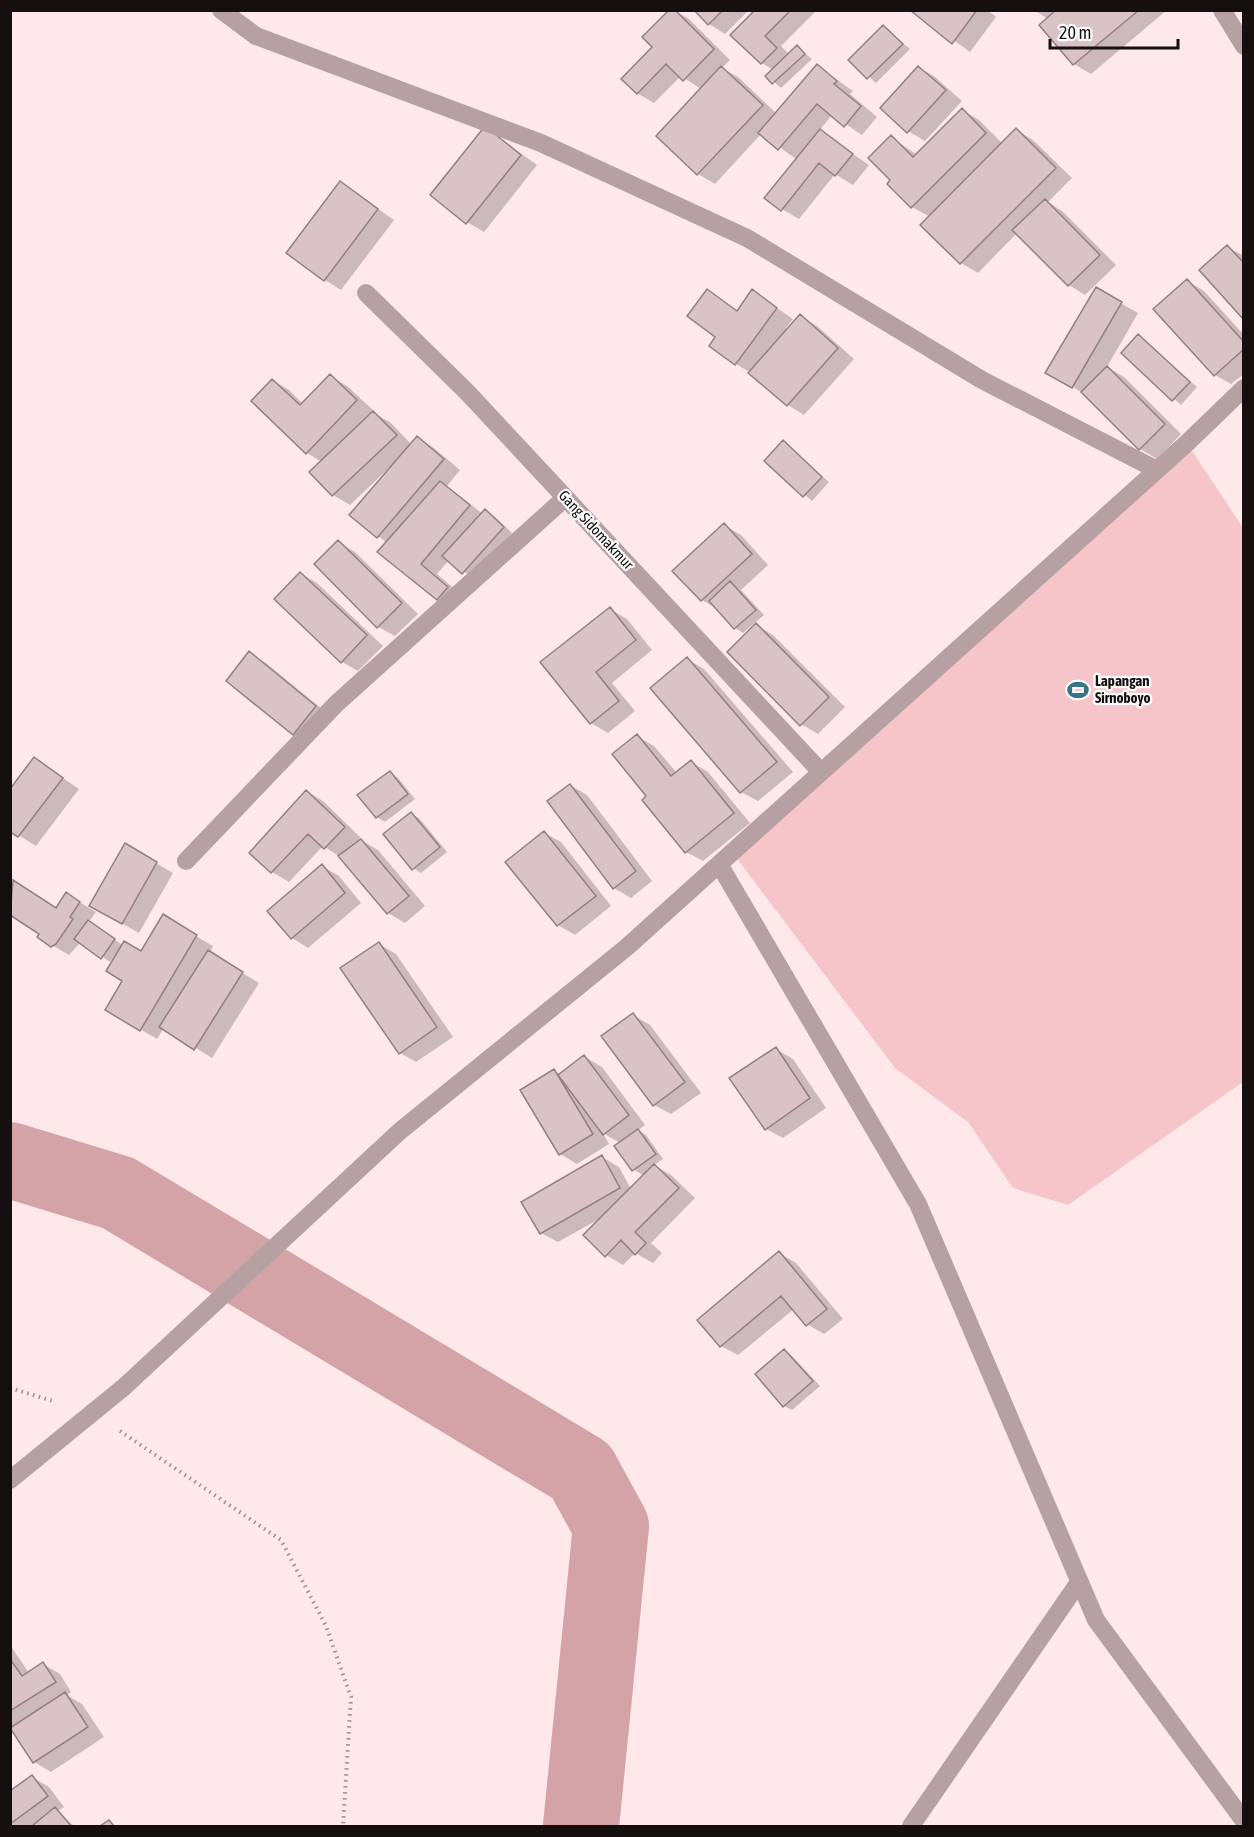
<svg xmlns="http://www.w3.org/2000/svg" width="1254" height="1837" font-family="'Asap Condensed',sans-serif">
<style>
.green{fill:#f6c5c9}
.shadow{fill:#0003}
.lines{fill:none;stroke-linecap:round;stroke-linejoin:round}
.river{stroke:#d3a3a7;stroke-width:76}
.building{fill:#dac3c5;stroke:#937f80;stroke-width:1.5}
.path{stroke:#9d8d8e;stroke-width:4;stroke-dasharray:1.5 4.5;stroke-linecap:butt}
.minor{stroke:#b6a0a2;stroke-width:18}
.labels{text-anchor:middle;stroke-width:4.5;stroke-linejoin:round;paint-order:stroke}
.street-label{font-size:15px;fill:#160f0f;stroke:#fff}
.poi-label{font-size:15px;font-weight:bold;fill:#160f0f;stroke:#fff;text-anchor:start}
</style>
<rect width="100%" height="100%" fill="#ffe8ea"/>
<!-- green -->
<path class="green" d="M1187,443L1243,528V1082L1068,1205L1013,1188L968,1122L895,1068L732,852Z"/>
<!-- shadow -->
<path class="shadow" d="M674,10L689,19L730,60L722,68L738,77L777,114L818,66L853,91L850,94L877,117L862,135L832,115L819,131L869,165L853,185L835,174L799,219L782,209L796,159L761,134L715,184L698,174L658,136L701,89L681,76L654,103L637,93L654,47Z
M696,10H749L725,34L709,24Z
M757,10H817L781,46L789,54L797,47L812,59L781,88L767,76L773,70L762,63Z
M912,10H988L996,17L970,52Z
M1034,10H1167L1091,74L1074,64L1041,25L1048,19Z
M883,27L910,49L876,83L850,60Z
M918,67L935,77L962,101L925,141L908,131Z
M962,110L979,120L1003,144L1016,130L1033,140L1072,178L1048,202L1062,211L1116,265L1085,295L1069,285L1017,233L978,273L961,263L922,225L930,217L912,207L892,180L891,137L917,155Z
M486,128L537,165L484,232L467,222Z
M341,183L394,220L341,290L325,280Z
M1227,247L1244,256V317Z
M1187,281L1204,291L1244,335V374L1231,384L1215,375Z
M1096,289L1138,313L1107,367L1124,377L1181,434L1157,459L1140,449L1083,393L1047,372Z
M708,291L738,311L752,291L793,319L786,328L788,329L800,316L817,326L854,359L804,415L788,405L751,373L736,364L717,336Z
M1139,336L1197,387L1181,405L1123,353Z
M330,376L347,386L373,410L371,412L390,422L412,445L418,438L434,448L460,470L447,486L483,514L485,511L494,516L512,533L471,577L449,560L437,574L464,597L455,609L438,599L380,551L387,543L352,515L392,468L390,467L350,505L333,495L311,472L322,462L307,453L272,380L289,390L303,404Z
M783,442L829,482L812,501L766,461Z
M724,525L741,535L768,565L741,590L764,615L743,633L735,628L719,610L702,600L674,571Z
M338,542L355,552L418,614L395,636L378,627Z
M300,573L317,583L383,646L358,671L342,662Z
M610,609L627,619L652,650L612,683L635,711L608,733L591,723L542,662Z
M756,625L773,635L845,707L818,734L801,724Z
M249,653L266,663L332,717L310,743L293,734Z
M687,659L704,669L793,772L758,801L741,792Z
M637,736L654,746L677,773L691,762L708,772L750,823L703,861L686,852L649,796Z
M35,759L79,789L36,846L10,830Z
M390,773L398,778L415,799L385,822L377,817L360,795Z
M570,785L587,795L652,881L631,898L614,888Z
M306,791L323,801L361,838L359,839L378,850L425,906L405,923L388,913L342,858L323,846L289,882L272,872L251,853Z
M411,814L419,818L447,852L421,873L413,868Z
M544,833L561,842L611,906L575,935L558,925Z
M125,845L173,873L139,933L91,906Z
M322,866L339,876L361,903L308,948L292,938Z
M13,882L57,909L66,894L96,912L89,922L124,946L141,953L163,917L213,946L210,953L259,983L212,1058L164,1028L157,1039L107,1010L125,981L119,954L117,952L110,962L81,942L69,955L52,945L41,933L10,914V886Z
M379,944L396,954L453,1037L416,1062L400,1053Z
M633,1015L650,1025L701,1093L671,1114L654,1105Z
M776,1049L793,1059L826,1108L783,1138L766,1129Z
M585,1057L602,1067L645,1125L638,1130L646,1135L663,1159L654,1165L671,1175L695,1198L651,1243L662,1253L653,1263L635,1253L623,1265L606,1255L601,1218L558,1242L541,1233L602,1157L619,1167L631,1189L644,1176L633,1169L620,1143L603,1133L609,1144L577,1164L560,1154L554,1071L560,1075Z
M779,1253L796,1263L843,1319L824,1334L807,1324L794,1309L738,1355L721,1346Z
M784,1351L792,1356L820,1386L792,1410L784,1406Z
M10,1645L29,1673L43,1664L60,1674L71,1692L67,1695L82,1704L104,1737L51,1772L34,1762L10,1729Z
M32,1777L49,1787L64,1807L58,1811L74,1826H10V1793Z"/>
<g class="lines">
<!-- river -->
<path class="river" d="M10,1160L118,1193L581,1471L611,1526L581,1826"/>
</g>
<!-- building -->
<path class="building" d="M669,10H675L714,49L683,81L666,64L637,94L621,79L652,47L642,37Z
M694,10H723L708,25Z
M755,10H791L765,36L777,48L761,64L730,35Z
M910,10H977L952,44Z
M1056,10H1139L1073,65L1039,25Z
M883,25L903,44L867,79L848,60Z
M797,45L805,54L772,84L765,76Z
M817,64L837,81L834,84L861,106L844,127L817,104L778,150L758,133Z
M721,66L763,105L697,175L656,136Z
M918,66L946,90L907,133L880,108Z
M962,108L986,133L911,208L887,184L890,180L868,158L891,135L913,157Z
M485,126L521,155L466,224L430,195Z
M1016,128L1056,168L960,264L920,225Z
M820,129L853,154L835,176L819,163L781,211L764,198Z
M340,181L378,209L324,281L286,253Z
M1045,199L1100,255L1068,286L1012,230Z
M1227,245L1244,263V320L1199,270Z
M1187,279L1244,342V349L1214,376L1153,309Z
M1096,287L1122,302L1072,388L1045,373Z
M707,289L737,311L752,289L777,308L735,365L709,346L715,337L687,316Z
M800,314L838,348L787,406L748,373Z
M1138,334L1190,382L1172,401L1121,353Z
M1107,366L1165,424L1139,450L1081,392Z
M330,374L357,400L306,454L251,401L272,379L300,405Z
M373,411L397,435L332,496L309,472Z
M417,436L444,459L377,538L349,515Z
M783,440L822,477L803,497L764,461Z
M440,481L470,505L421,564L448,587L437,600L377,552Z
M485,509L504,527L462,574L442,556Z
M724,523L752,554L701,601L672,571Z
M338,540L402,603L377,628L314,564Z
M300,572L367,635L341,663L274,599Z
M730,581L756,610L734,629L709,601Z
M610,607L636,640L596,672L619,701L590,724L540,662Z
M756,623L829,697L800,726L727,652Z
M249,651L316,706L293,735L226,681Z
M687,657L777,762L740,793L650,688Z
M637,734L671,776L691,760L734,813L685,853L642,800L646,796L612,754Z
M34,757L63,778L18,837L10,832V789Z
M390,771L408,794L376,818L357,795Z
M570,784L636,871L613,889L547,801Z
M306,790L345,827L324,849L308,834L271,873L249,853Z
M411,812L440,847L412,870L383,834Z
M544,831L596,896L557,926L505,862Z
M361,839L409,896L387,914L338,856Z
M125,843L157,862L122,924L89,906Z
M322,864L345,893L291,939L267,911Z
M13,880L56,908L66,892L80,902L70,917L73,919L56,944L51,947L37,937L39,934L10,915Z
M163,914L197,935L140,1031L105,1010L122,981L106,971L124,941L141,951Z
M88,920L115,939L101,959L74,939Z
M379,942L437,1027L399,1054L340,968Z
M208,950L243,972L194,1050L159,1027Z
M633,1013L685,1082L653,1106L601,1036Z
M776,1047L810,1098L765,1130L729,1078Z
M584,1055L629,1115L603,1135L558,1075Z
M554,1069L593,1134L559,1155L520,1090Z
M638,1129L656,1154L632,1171L614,1146Z
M602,1155L620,1188L540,1234L521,1202Z
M654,1164L679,1188L635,1232L646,1243L635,1255L621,1240L605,1257L583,1235Z
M779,1251L827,1309L806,1326L781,1296L720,1347L697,1320Z
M784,1349L813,1381L783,1407L755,1374Z
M10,1659L22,1676L43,1662L56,1682L10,1711Z
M65,1692L88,1727L33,1763L10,1728Z
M32,1775L48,1796L10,1824V1791Z
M55,1807L71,1826H32Z
M109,1820L114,1826H100Z"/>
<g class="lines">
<!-- path -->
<path class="path" d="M10,1388L56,1402
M120,1431L281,1540L326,1626L351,1697L343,1826"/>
<!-- minor -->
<path class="minor" d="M221,10L256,36L541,143L747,238L982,380L1157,470
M1222,10L1244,46
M366,293L467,392L821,772
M186,861L336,704L565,498
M719,864L918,1204L1096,1620L1244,1821
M10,1480L124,1387L400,1131L627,947L1187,443L1244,388
M911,1826L1079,1582"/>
</g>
<!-- icons -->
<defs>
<symbol id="stadium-bare" viewBox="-9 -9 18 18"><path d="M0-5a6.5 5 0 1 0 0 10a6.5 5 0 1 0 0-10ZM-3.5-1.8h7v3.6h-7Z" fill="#357489" stroke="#fff" stroke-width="2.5" paint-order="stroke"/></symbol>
</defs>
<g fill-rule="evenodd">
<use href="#stadium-bare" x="1063" y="675" width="30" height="30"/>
</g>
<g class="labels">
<!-- street labels -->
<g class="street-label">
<text transform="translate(596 530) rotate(47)" y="5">Gang Sidomakmur</text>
</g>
<!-- poi labels -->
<g class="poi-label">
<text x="1095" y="686">Lapangan<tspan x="1095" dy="17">Sirnoboyo</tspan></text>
</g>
</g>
<!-- border -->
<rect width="1254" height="1837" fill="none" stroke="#160f0f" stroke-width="24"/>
<!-- scale -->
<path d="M1050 39v9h128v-9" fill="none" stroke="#160f0f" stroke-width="3"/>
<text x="1059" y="39" font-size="18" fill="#160f0f" stroke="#ffffff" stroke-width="4.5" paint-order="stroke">20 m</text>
</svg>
